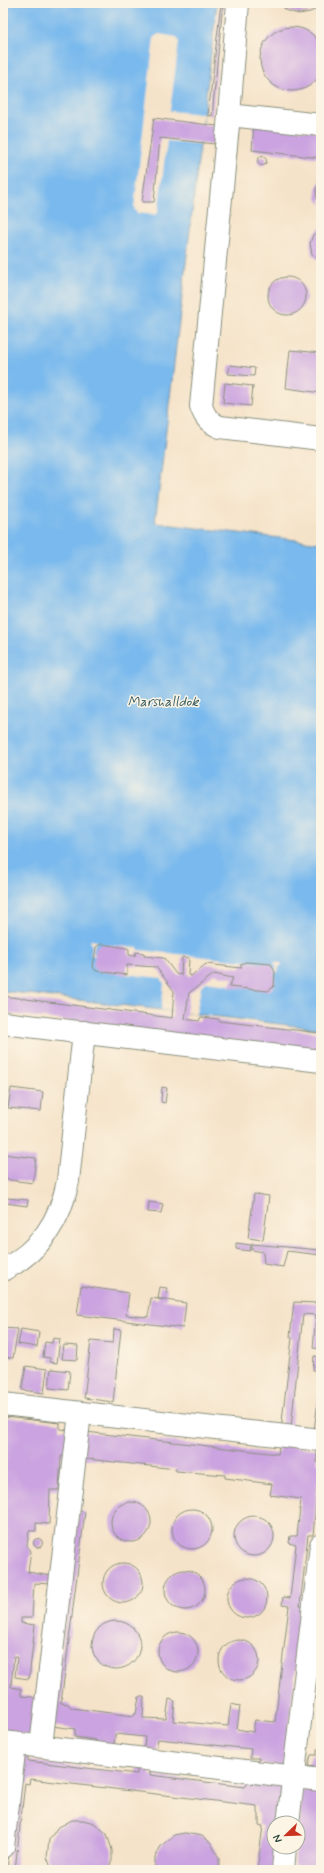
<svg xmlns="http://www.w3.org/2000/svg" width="324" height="1873" font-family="Mynerve,sans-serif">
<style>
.water{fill:#79b9ed;stroke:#4c7b90}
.pier{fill:#f5e3c9}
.building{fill:#caa3e0}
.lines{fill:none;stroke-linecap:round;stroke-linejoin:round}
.minor-casing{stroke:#8a907e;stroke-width:24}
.minor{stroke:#fff;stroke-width:22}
.labels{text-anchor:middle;stroke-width:3;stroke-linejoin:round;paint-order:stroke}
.water-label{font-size:14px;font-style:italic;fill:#365c62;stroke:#fcf5e5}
</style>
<rect width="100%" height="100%" fill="#fcf5e5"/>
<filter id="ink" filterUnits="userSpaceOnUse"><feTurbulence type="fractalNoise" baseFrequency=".025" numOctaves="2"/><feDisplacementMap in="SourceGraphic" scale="8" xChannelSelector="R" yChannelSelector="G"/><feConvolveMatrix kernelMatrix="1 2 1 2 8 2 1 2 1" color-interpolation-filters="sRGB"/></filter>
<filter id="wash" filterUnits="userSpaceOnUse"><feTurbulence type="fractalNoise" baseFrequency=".012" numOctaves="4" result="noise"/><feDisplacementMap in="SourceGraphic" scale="16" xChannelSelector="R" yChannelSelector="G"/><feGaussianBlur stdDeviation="0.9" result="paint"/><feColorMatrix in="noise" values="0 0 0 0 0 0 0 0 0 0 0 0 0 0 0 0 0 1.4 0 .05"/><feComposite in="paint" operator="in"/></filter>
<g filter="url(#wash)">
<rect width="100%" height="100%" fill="#f5e3c9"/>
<!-- water -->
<path class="water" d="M3,3H217L155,523L321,543V1029L3,991Z"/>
<!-- pier -->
<path class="pier" d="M159,34L177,37L179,42L170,111L203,114L200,144L167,141L158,213L154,215L137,213L134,208L154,37Z
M90,940L97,941L94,946L93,954L95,953L96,947L101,944L138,948L139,950L263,963L271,964L276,971V967L274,962L281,963L282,965L279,967L278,972H275L274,986L270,990L229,987V985L206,982L201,987L196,1014L161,1010L164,984L161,978L96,971L93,967L95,956L91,955L92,946Z"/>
<g id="blocks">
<!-- building -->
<path class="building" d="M221,3H223L212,116L208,115Z
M277,3H321V7L310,12L299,14L288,11Z
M260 59a32 32 0 1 1 64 0a32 32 0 1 1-64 0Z
M154,118L225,127L224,145L160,138L154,202H142Z
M254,124L321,132V158L252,150Z
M257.5 161a4.5 4.5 0 1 1 9 0a4.5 4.5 0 1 1-9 0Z
M321,179V205L317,198L316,189Z
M321,227V262L312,255L310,243L313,235Z
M268 296a19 19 0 1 1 38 0a19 19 0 1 1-38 0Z
M290,350L321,353V393L286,388Z
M230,365L255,368L254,376L228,374Z
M225,383L253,386L251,406L223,403Z
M101,944L127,948L129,949V955L135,956L136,952L144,953V956L164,958L176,974L181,975L182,957L189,958L188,975L191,976L206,964L241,968V964L246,962L271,964L275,972L274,986L268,991L229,987L233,978L214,974L189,993L185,1019L199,1021L201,1017L219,1019V1021L321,1033V1052L3,1013V996L172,1018L174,991L156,967L127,965V975L96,971L93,967L96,947Z
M162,1087L167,1088L165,1103L161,1102Z
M11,1088L43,1092L41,1111L8,1108Z
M3,1154L36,1158L33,1183L3,1179Z
M254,1194L269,1196L263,1240L248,1238Z
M7,1198L28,1200L27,1206L6,1203Z
M149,1202L163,1204L161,1213L148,1212Z
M236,1243L251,1245L250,1251L236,1249Z
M252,1244L321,1250V1255L287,1251L283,1267L264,1264L263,1252L252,1250Z
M320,1281L321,1349L313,1348L316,1315L303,1314L289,1446L317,1449V1462L320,1463L313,1535H308L300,1606L303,1607L284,1767L258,1763L259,1758H250L251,1749L158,1739L156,1751L144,1749L145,1737L115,1734L114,1746L96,1743V1740L75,1737V1729L52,1726L79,1511L85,1512L61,1703L68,1704L72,1708L134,1716V1714H136L139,1697H144L143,1718L166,1719L169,1699L175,1701L173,1721L228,1726L231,1704L240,1706L237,1729L253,1732L255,1720L275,1722L289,1606L282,1605L283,1597L290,1598L296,1545L289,1543L290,1536H297L301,1499L270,1495L272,1484L225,1478V1475L176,1471V1469L61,1456L59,1490H50L49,1524L36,1523V1531H29L27,1546L31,1551L28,1572L51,1576V1584L34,1583L32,1618H21V1623L35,1625L29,1679L15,1677L17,1657L14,1656L11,1687L21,1689V1696L33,1697L37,1700L31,1736L3,1733V1420L5,1421V1417L60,1423V1429L278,1454L292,1338L290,1337L294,1302L317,1303Z
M81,1286L129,1293L126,1315L148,1317L151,1298L186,1303L183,1328L77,1315Z
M160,1287L167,1288L166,1299H158Z
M3,1328L18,1329L13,1358L3,1357Z
M21,1329L39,1332L37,1347L18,1344Z
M114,1329L121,1330L113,1402L84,1398L91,1341L113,1343Z
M53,1338L60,1339L57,1363L50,1362V1358L43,1357L45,1342L52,1343Z
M64,1345L78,1346L77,1360L62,1359Z
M314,1356L321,1357L320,1371L313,1370Z
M26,1366L47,1369L44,1393L22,1390Z
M51,1369L70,1371L68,1390L49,1388Z
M320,1388L321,1415L319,1431L314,1430Z
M111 1522a20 20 0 1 1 40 0a20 20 0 1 1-40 0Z
M172 1529a20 20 0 1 1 40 0a20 20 0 1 1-40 0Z
M234 1536a20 20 0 1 1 40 0a20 20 0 1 1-40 0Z
M33.5 1543a4.5 4.5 0 1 1 9 0a4.5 4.5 0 1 1-9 0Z
M103 1583a20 20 0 1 1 40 0a20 20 0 1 1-40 0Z
M165 1590a20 20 0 1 1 40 0a20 20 0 1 1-40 0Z
M227 1598a20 20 0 1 1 40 0a20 20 0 1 1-40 0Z
M92 1645a24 24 0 1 1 48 0a24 24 0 1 1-48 0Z
M158 1652a20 20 0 1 1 40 0a20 20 0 1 1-40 0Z
M219 1660a20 20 0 1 1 40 0a20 20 0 1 1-40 0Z
M317,1749H321V1768L308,1766L311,1755H317Z
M21,1754L28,1755V1761L137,1774V1768L150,1769V1775L245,1787L248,1783L283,1786L278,1823H274L275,1847L272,1870H257L263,1826L259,1825V1814L257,1813V1806L30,1779L29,1784L25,1783L15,1870H7Z
M306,1789L321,1791V1845L318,1870H294L296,1847H298L301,1791Z
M72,1820H83L94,1823L107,1834L112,1850V1861L107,1870H52L47,1857L49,1840L57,1828Z
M185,1833L202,1836L211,1843L219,1858V1870H155V1857L161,1846L174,1835Z"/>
</g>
</g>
<g filter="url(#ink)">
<use href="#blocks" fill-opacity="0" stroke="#8a907e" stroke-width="1"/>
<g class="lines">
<defs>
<path id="minor" d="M238,3L229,115L321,125
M229,115L201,406C205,418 209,422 220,427L321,439
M3,1023L321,1061
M3,1270C40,1251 60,1222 68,1181L84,1032
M3,1404L321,1440
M3,1742L321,1780
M41,1746L80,1413
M288,1823L321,1545
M3,1847L15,1744
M283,1870L285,1847"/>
</defs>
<!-- minor casing -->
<use href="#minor" class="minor-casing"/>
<!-- minor -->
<use href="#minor" class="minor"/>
</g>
</g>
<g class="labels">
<!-- water labels -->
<g class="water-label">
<text x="163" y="706">Marshalldok</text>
</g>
</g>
<!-- margin -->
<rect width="324" height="1873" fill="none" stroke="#fcf5e5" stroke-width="16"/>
<!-- north arrow -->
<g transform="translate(286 1835) rotate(247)"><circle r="19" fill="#fcf5e5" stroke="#a4ab9e"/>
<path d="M0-3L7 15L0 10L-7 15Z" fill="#c8321e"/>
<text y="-6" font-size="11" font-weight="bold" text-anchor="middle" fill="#1f3d34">N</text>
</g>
</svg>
